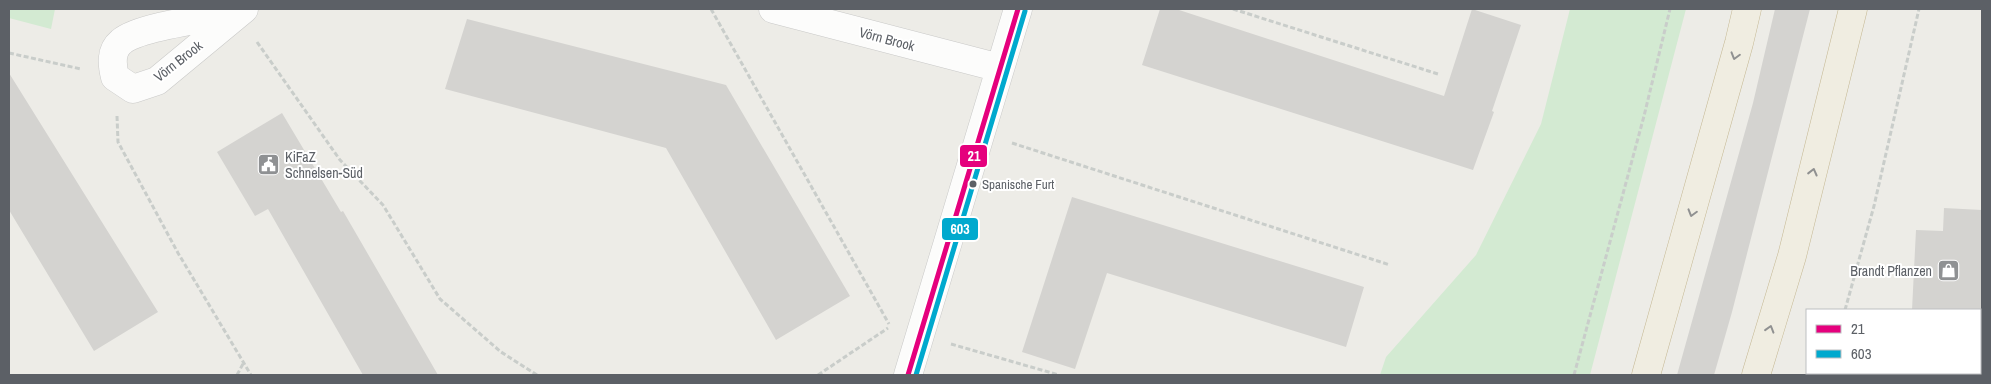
<svg xmlns="http://www.w3.org/2000/svg" width="1991" height="384" font-family="'Archivo Narrow',sans-serif">
<style>
.green{fill:#d3ead2}
.building{fill:#d4d3d0}
.lines{fill:none;stroke-linecap:round;stroke-linejoin:round}
.minor-casing{stroke:#c9c9c8;stroke-width:29}
.motorway-casing{stroke:#c5b893;stroke-width:29}
.path{stroke:#c9cdca;stroke-width:3;stroke-dasharray:5 2.5;stroke-linecap:butt}
.minor{stroke:#fcfcfb;stroke-width:28}
.motorway{stroke:#f0ede1;stroke-width:28}
.bus-1-casing{stroke:#fff;stroke-width:9}
.bus-2-casing{stroke:#fff;stroke-width:9}
.bus-1{stroke:#e5007d;stroke-width:5}
.bus-2{stroke:#00a9ce;stroke-width:5}
.oneway{stroke:#909191}
.bus-dot{fill:#5c6066;stroke:#fff;stroke-width:2}
.labels{text-anchor:middle;stroke-width:4;stroke-linejoin:round;paint-order:stroke}
.bus-label{font-size:13px;fill:#5c6066;stroke:#fff;text-anchor:start}
.street-label{font-size:14px;fill:#5c6066;stroke:#fff}
.poi-label{font-size:14px;fill:#5c6066;stroke:#fff;text-anchor:start}
.line-badge{stroke:#fff;stroke-width:2}
.badge-label{font-size:14px;text-anchor:middle;font-weight:bold;fill:#fff}
</style>
<rect width="100%" height="100%" fill="#edece7"/>
<!-- green -->
<path class="green" d="M9,9H55L51,29L9,18Z
M1570,9H1686L1590,375H1380L1386,357L1476,255L1541,124Z"/>
<!-- building -->
<path class="building" d="M1160,9H1176L1444,96L1472,9L1521,25L1492,111L1494,112L1473,170L1142,65Z
M1775,9H1810L1732,312L1714,375H1677L1753,103Z
M467,19L726,85L850,296L776,340L666,148L445,89Z
M9,73L158,312L94,351L9,210Z
M282,113L341,212L343,211L438,375H363L268,209L255,216L217,152Z
M1072,197L1364,287L1346,347L1107,273L1075,369L1022,352Z
M1944,208L1982,210V310H1912L1916,230L1943,231Z"/>
<g class="lines">
<defs>
<path id="minor" d="M773,9L1000,68
M237,13C211,18 139,26 121,42C110,51 112,65 115,77L133,89L157,81L244,9
M908,375L1018,9"/>
<path id="motorway" d="M1646,375L1739,43L1747,9
M1756,375L1792,256L1853,9"/>
</defs>
<!-- minor casing -->
<use href="#minor" class="minor-casing"/>
<!-- motorway casing -->
<use href="#motorway" class="motorway-casing"/>
<!-- path -->
<path class="path" d="M711,9L889,324
M1233,9L1438,74
M257,42L340,160L383,205L440,299L501,352L537,375
M9,53L81,69
M117,116L118,142L178,253L251,375
M1012,143L1390,265
M1845,310L1874,206L1919,9
M951,344L1059,375
M237,375L244,362
M818,375L888,328
M1574,375L1644,116L1670,9
M1827,375L1828,373"/>
<!-- minor -->
<use href="#minor" class="minor"/>
<!-- motorway -->
<use href="#motorway" class="motorway"/>
<defs>
<path id="bus-1" d="M908,375L1018,9"/>
<path id="bus-2" d="M916,375L1025,11"/>
</defs>
<!-- bus-1 casing -->
<use href="#bus-1" class="bus-1-casing"/>
<!-- bus-2 casing -->
<use href="#bus-2" class="bus-2-casing"/>
<!-- bus-1 -->
<use href="#bus-1" class="bus-1"/>
<!-- bus-2 -->
<use href="#bus-2" class="bus-2"/>
</g>
<!-- one-way arrows -->
<defs><path id="oneway-chevron" d="M-2-3.5L2.5 0L-2 3.5" fill="none" stroke-width="1.6" stroke-linecap="round" stroke-linejoin="round" transform="scale(1.25)"/></defs>
<g class="oneway">
<use href="#oneway-chevron" transform="translate(1735 56) rotate(106)"/>
<use href="#oneway-chevron" transform="translate(1813 172) rotate(-76)"/>
<use href="#oneway-chevron" transform="translate(1692 213) rotate(106)"/>
<use href="#oneway-chevron" transform="translate(1770 329) rotate(-73)"/>
</g>
<!-- icons -->
<defs>
<symbol id="civic-square" viewBox="-11 -11 22 22"><rect x="-9" y="-9" width="18" height="18" rx="4" fill="#8f9193" stroke="#fff"/><path d="M-.6-6.5H3V-4.5H.6V-3L4-1V1h2V6H-6V1h2V-1L-.6-3ZM-1.2 2.5V6h2.4V2.5Z" fill="#fff"/></symbol>
<symbol id="shop-square" viewBox="-11 -11 22 22"><rect x="-9" y="-9" width="18" height="18" rx="4" fill="#8f9193" stroke="#fff"/><path d="M-5-2.5h2.3a2.7 3.5 0 0 1 5.4 0H5L5.5 6h-11ZM-1.5-2.5h3a1.5 2.3 0 0 0-3 0Z" fill="#fff"/></symbol>
</defs>
<g fill-rule="evenodd">
<use href="#civic-square" x="256" y="152" width="25" height="25"/>
<use href="#shop-square" x="1936" y="258" width="25" height="25"/>
</g>
<!-- markers -->
<circle class="bus-dot" cx="973" cy="184" r="4.5"/>
<g class="labels">
<!-- bus labels -->
<g class="bus-label">
<text x="982" y="189">Spanische Furt</text>
</g>
<!-- street labels -->
<g class="street-label">
<text transform="translate(887 39) rotate(15)" y="5">Vörn Brook</text>
<text transform="translate(178 61) rotate(-38)" y="5">Vörn Brook</text>
</g>
<!-- poi labels -->
<g class="poi-label">
<text x="285" y="162">KiFaZ<tspan x="285" dy="16">Schnelsen-Süd</tspan></text>
<text x="1932" y="276" text-anchor="end">Brandt Pflanzen</text>
</g>
</g>
<g class="line-badge">
<rect x="959" y="144" width="29" height="24" rx="5" fill="#e5007d"/>
<rect x="941" y="217" width="38" height="24" rx="5" fill="#00a9ce"/>
</g>
<g class="badge-label">
<text x="974" y="161">21</text>
<text x="960" y="234">603</text>
</g>
<!-- border -->
<rect width="1991" height="384" fill="none" stroke="#5c6066" stroke-width="20"/>
<!-- legend -->
<rect x="1806" y="309" width="175" height="65" fill="#ffffff" stroke="#bebfc2"/>
<rect x="1816" y="325" width="25" height="8" fill="#e5007d" stroke="#bebfc2"/>
<text x="1851" y="334" font-size="15" fill="#5c6066">21</text>
<rect x="1816" y="350" width="25" height="8" fill="#00a9ce" stroke="#bebfc2"/>
<text x="1851" y="359" font-size="15" fill="#5c6066">603</text>
</svg>
